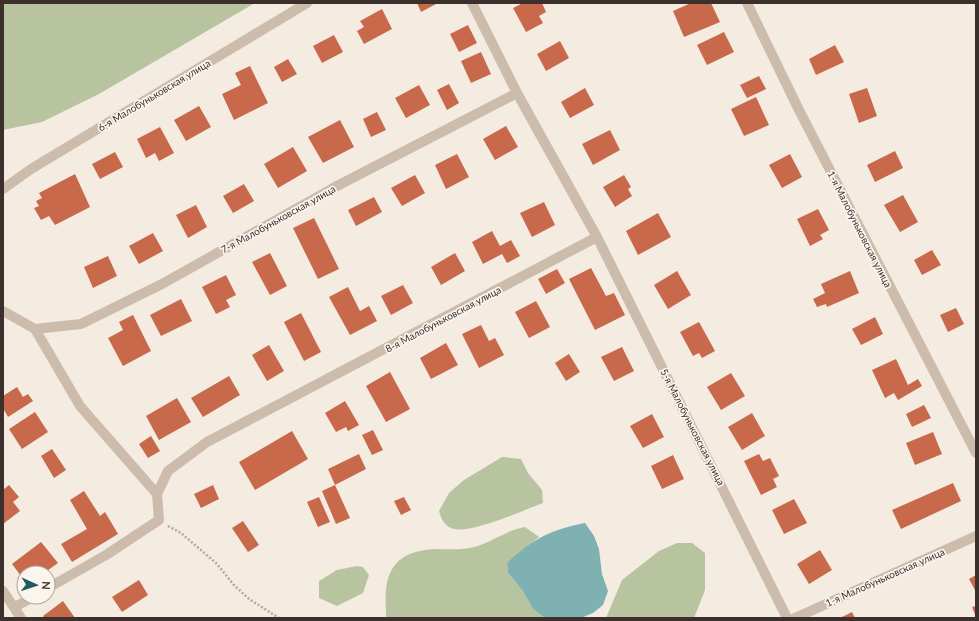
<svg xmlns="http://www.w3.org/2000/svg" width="979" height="621" font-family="Lato,sans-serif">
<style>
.green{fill:#b8c4a0}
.water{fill:#7fb0b2}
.building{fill:#c8694b}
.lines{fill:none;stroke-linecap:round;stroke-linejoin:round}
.path{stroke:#b9a596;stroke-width:2.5;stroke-dasharray:2 2;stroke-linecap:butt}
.minor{stroke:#cdbbac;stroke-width:10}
.labels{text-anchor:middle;stroke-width:3.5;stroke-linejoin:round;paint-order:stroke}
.street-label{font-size:10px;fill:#3b302b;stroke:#fbf5ee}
</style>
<rect width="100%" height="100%" fill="#f4ebe1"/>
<!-- green -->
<path class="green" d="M3,3H255L99,94L42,122L3,130Z
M502,457L521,459L528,473L542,490L543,503C526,509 467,536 451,528C444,525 441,518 439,511L449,493L464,480Z
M525,527L539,537L507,563L508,573L522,590L533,609L545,618H386C386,609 385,600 386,590C389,559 409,550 437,549C448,549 459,550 470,548C490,544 506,530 525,527Z
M677,543H692L705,553V590L694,618H606L622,580L659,551Z
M357,566L363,567L369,575L363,593L337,606L319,598V581L337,570Z"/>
<!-- water -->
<path class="water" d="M585,523L594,536L599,549L602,574L608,591L603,605L593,613L581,618H545L533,609L522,590L508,573L507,563C531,540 552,529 585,523Z"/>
<!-- building -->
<path class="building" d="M417,3H438L421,12Z
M523,3H542L546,12L539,16L543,23L526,32L513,8Z
M691,3H711L720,22L684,37L673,11Z
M382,9L392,29L364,44L357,31L364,27L360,21Z
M468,25L477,43L459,52L450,34Z
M724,32L734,52L707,65L697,45Z
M334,35L343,52L322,63L313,46Z
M560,41L569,58L546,71L537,54Z
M835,45L844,62L816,75L809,59Z
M481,52L491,74L471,83L461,61Z
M288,59L297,74L282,82L274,67Z
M250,66L268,103L234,120L222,94L241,85L235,73Z
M759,76L766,89L747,98L740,85Z
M449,84L459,103L447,110L437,90Z
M419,85L430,105L406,118L395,98Z
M585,88L594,105L570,118L561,102Z
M867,88L877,116L859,123L849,94Z
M756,97L769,125L744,136L731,109Z
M199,106L211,127L186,141L174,120Z
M377,112L386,130L371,137L363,119Z
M340,120L354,147L323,163L308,137Z
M506,126L518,147L495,160L483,139Z
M160,127L174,153L159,161L155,153L146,158L137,139Z
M610,130L620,150L593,165L582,144Z
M293,147L307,171L278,188L264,164Z
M895,151L903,168L875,182L867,165Z
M115,152L123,167L100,179L92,164Z
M457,154L469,177L446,189L435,165Z
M790,154L802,177L782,188L769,165Z
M75,174L90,207L55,225L49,216L41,220L34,208L39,206L36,201L42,198L39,193Z
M415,175L425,193L402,206L391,188Z
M624,175L631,187L628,189L632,196L615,207L603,187Z
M244,184L254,201L233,213L223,196Z
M903,195L918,222L900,232L884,205Z
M374,197L382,212L356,226L348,210Z
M544,202L555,225L532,237L520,213Z
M196,205L207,227L188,238L176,215Z
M818,209L829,230L820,235L823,239L810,246L797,219Z
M658,213L671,237L638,255L626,231Z
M314,218L339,269L318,279L293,228Z
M492,231L500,246L511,240L520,256L507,263L502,254L483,264L472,242Z
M153,233L163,251L139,264L129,246Z
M932,250L941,265L922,275L914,260Z
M270,253L287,286L270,295L252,262Z
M455,253L465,271L441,285L431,267Z
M108,256L117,276L93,288L84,267Z
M591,268L606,296L614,293L625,315L595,330L569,279Z
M557,269L565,283L546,294L538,279Z
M677,271L691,295L668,309L654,285Z
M850,271L859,293L827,307L826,304L817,307L813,299L825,293L821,284Z
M226,275L236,295L226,300L230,307L216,314L202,287Z
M403,285L413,303L391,315L381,296Z
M348,287L360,311L369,306L377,321L350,335L329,297Z
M181,299L192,321L161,336L150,315Z
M536,301L550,327L529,338L515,312Z
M956,308L964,324L948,332L940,315Z
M301,313L321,352L304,361L284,322Z
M133,315L151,351L123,366L108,338L123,330L119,322Z
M875,317L883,334L861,345L852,329Z
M699,322L715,351L702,358L699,353L693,356L680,332Z
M481,325L489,341L495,338L504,355L479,368L462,334Z
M446,343L458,365L431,379L420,358Z
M269,345L284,371L267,381L252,355Z
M622,347L634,371L614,381L601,357Z
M569,354L580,372L566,381L555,363Z
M896,359L908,385L918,379L922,386L898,400L894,393L885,398L872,370Z
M390,372L410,409L386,422L366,386Z
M731,373L745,396L721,410L707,387Z
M229,376L240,395L203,417L191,398Z
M17,387L23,397L28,394L33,401L8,417L3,408V396Z
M177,398L191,422L159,440L146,416Z
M345,401L359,425L348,431L346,427L336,432L325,413Z
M924,405L931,418L912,427L906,414Z
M35,412L48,432L22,449L9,429Z
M752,413L765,436L742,450L728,427Z
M652,414L664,437L643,448L630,426Z
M373,430L383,450L372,455L362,435Z
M292,431L308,459L255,490L239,462Z
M933,432L942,454L915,465L906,443Z
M151,436L160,451L148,458L139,444Z
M52,449L66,470L54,478L41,456Z
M359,454L366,469L335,485L328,469Z
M759,454L763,461L770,458L779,476L773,479L777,487L761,495L744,461Z
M673,455L684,479L662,489L651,466Z
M953,483L961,501L901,529L892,510Z
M9,485L19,497L13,502L20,511L3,524V490Z
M213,485L219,499L201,508L194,494Z
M335,485L350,518L336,524L322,491Z
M84,491L100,516L105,512L118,534L72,562L61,544L87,529L70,500Z
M319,497L330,522L318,527L307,502Z
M404,497L411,510L401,515L394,501Z
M794,499L807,523L784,534L772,510Z
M243,521L259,545L248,552L232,528Z
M41,542L58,563L44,573H24V580L12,564Z
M820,550L832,570L809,584L797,564Z
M976,575V592L969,579Z
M139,580L148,595L122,612L112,597Z
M63,601L75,618H44L43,616Z
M976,606V617L972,607Z
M852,612L855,618H840Z"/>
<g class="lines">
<!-- path -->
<path class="path" d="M168,526L181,533L216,563L234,585L249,599L279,618"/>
<!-- minor -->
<path class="minor" d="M747,3L799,110L976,453
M3,189L31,169L307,3
M597,237L787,618
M3,311L35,329L80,406L157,494L159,520L106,555L48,588
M35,329L81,324L162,284L335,187L517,93
M157,494L168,471L207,442L597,237L517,93L472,3
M3,591L21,618
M15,607L33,597
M795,618L976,536"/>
</g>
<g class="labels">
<!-- street labels -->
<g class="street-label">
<text transform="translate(154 95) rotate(-31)" y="4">6-я Малобуньковская улица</text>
<text transform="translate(278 219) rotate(-29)" y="4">7-я Малобуньковская улица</text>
<text transform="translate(860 229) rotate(63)" y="4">1-я Малобуньковская улица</text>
<text transform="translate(443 319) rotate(-28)" y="4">8-я Малобуньковская улица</text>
<text transform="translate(693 427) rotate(63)" y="4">5-я Малобуньковская улица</text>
<text transform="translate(885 577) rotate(-24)" y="4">1-я Малобуньковская улица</text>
</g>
</g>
<!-- border -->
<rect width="979" height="621" fill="none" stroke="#3b302b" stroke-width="8"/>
<!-- north arrow -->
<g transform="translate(36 585) rotate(93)"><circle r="19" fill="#fbf5ee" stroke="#aea6a0"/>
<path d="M0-3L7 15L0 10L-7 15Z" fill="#1f5a5e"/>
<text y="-6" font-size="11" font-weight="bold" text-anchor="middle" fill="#3b302b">N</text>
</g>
</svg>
